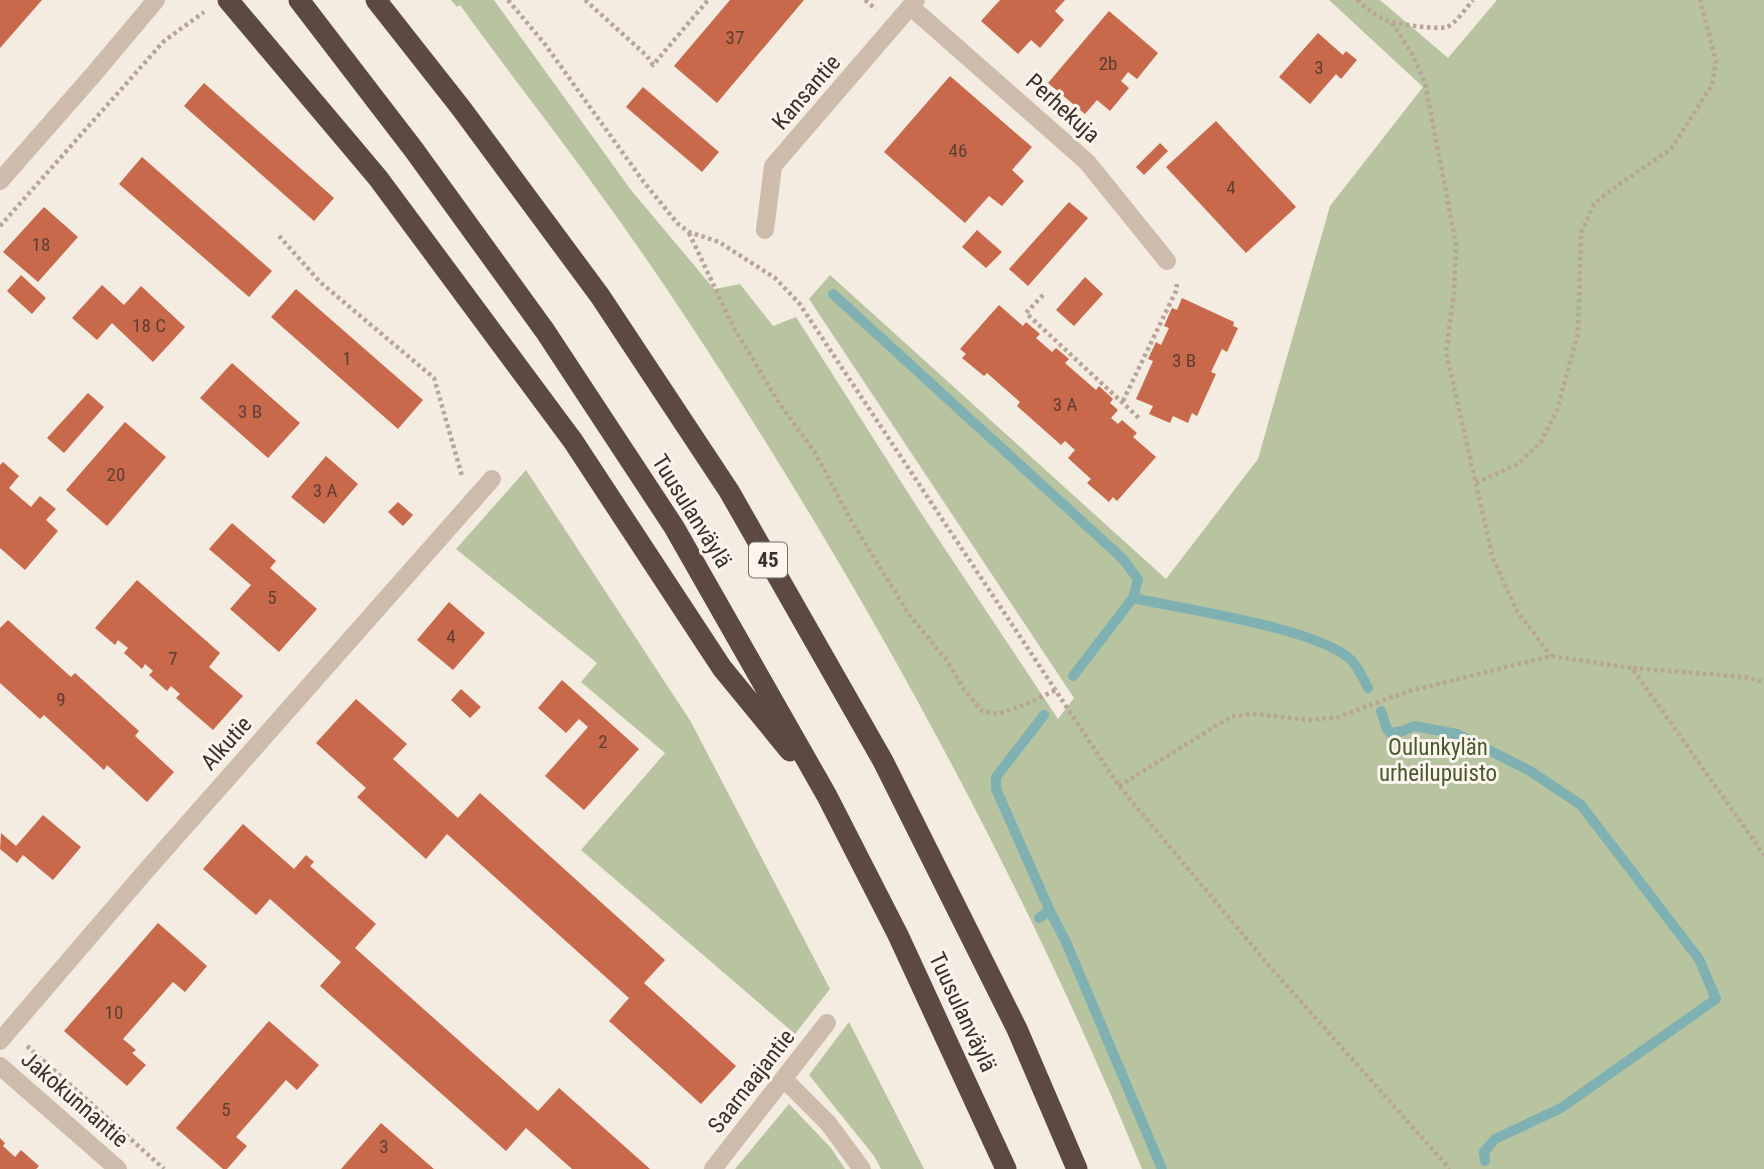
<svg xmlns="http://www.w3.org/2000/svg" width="1764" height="1169" font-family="'Roboto Condensed',sans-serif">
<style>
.green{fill:#b8c4a0}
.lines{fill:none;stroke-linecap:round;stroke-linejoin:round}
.stream{stroke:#7fb0b2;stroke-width:10}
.building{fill:#c8694b}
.path{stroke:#b9a596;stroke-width:4.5;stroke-dasharray:3.5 3.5;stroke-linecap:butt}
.minor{stroke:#cdbbac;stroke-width:18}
.highway{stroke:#5c4a42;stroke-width:21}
.labels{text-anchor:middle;stroke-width:6;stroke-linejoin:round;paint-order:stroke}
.number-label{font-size:19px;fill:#5e3e33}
.shield{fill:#fbf5ee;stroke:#756b66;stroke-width:2}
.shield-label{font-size:21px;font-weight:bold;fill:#3b302b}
.street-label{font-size:23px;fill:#3b302b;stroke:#fbf5ee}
.park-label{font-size:23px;fill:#4a5a2e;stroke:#fbf5ee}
</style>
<rect width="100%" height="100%" fill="#f4ebe1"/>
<!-- green -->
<path class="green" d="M451,0H494L631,190L714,289L740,284L773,326L796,317L919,510L1058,719L1074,698L809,299L830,275L1166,579L1258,459L1330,206L1423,87L1329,0H1380L1448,58L1497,0H1764V1169H1142C1030,895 884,625 724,376C684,314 642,251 598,191C553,128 505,68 460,5L457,7Z
M526,470L691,722L830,989L795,1034L581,850L665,753L581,682L597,663L456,549Z
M849,1022L924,1169H881L874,1156L809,1075Z
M789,1104L831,1148L845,1169H735Z"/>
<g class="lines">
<!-- stream -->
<path class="stream" d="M833,294L1122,558L1138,579L1133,598L1073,676
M1133,598C1182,609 1318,628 1351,660C1358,667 1363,678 1368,688
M1381,711L1387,729L1390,733L1403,731L1414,726L1457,734L1530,771L1581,805L1699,959L1716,999L1561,1108L1495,1139L1484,1152L1485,1161
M1050,911L1066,942L1162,1169
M1039,918L1050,911L996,789V777L1044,715"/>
</g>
<!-- building -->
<path class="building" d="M0,0H42L0,48Z
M730,0H804L717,103L674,66Z
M1000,0H1065L1055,11L1064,20L1040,48L1031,40L1018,54L981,21Z
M1109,11L1158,53L1137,79L1128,72L1121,81L1129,88L1110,111L1097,100L1085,114L1048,83Z
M1318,33L1343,55L1346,51L1357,60L1341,79L1336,74L1310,104L1279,77Z
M950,76L1032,147L1012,170L1024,181L1002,206L989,196L965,223L884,152Z
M204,83L334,198L314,221L184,106Z
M643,87L719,152L702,172L626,107Z
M1216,121L1296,207L1246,253L1166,167Z
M1160,143L1168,151L1144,175L1136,167Z
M142,157L272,271L249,297L119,184Z
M1069,202L1088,218L1028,286L1009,269Z
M44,207L78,237L38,282L3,252Z
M977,230L1002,252L986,268L962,247Z
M21,275L46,298L32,314L7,291Z
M1085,277L1103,294L1074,326L1056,310Z
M102,285L124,305L141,286L185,327L153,362L112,323L97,340L72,318Z
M296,289L423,400L398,429L271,317Z
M1182,298L1234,322L1233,326L1238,328L1227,352L1222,349L1211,372L1216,374L1197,416L1192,413L1188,423L1173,416L1170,423L1149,414L1153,406L1136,399L1153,361L1148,359L1156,342L1161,345L1169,328L1164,326L1172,308L1177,310Z
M999,305L1023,326L1026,322L1040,334L1036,338L1052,352L1056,348L1069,359L1065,363L1096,390L1099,386L1113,399L1110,403L1118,410L1111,418L1118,424L1122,420L1137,433L1133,437L1156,457L1117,501L1113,497L1109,502L1087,483L1091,479L1068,458L1075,450L1065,441L1061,445L1017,406L1020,402L987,373L984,376L962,358L966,354L960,349Z
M232,363L300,423L268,458L200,398Z
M88,393L104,407L64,453L47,438Z
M125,422L166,457L107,526L66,490Z
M326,456L358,484L324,524L291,497Z
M3,462L19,476L9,488L31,507L40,496L56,509L46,520L58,531L25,570L0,548V465Z
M398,502L413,515L403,526L388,512Z
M232,523L276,561L270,568L317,609L279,652L230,609L251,585L209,549Z
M137,580L220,653L209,667L243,696L213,730L176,698L180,694L171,686L167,691L149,675L153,671L145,664L142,669L124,653L128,648L118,640L115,645L95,628Z
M449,602L485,633L453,670L417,640Z
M8,620L71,677L75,673L139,731L135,736L174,772L147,802L107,765L104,770L44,715L40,719L0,683V628Z
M562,680L639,749L584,810L545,776L588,727L579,719L566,733L538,708Z
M461,689L481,707L470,718L451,700Z
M356,699L407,744L393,759L458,818L480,793L665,960L644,983L736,1066L701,1104L609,1021L629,998L447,834L426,859L357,797L366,788L316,743Z
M43,815L81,847L53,880L23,855L17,863L0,849L1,833L16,846Z
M243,824L294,869L306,855L314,862L310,866L376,924L355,948L538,1111L559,1088L650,1169H572L526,1128L506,1151L320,986L341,962L270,899L256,915L203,869Z
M158,923L207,966L185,992L173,982L123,1039L136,1050L132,1053L146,1065L127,1086L64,1031Z
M269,1021L319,1065L297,1090L286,1080L236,1137L247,1146L227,1169H223L176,1128Z
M381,1123L434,1169H341Z
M0,1138L5,1143L3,1146L15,1157L21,1150L39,1166L36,1169H0Z"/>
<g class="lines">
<!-- path -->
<path class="path" d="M508,0L544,43L643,181L678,224L689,232L719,242L775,278L799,303L1119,786L1271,968L1450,1169
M585,0L647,56L653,65L708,0
M865,0L876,9
M1357,0C1367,9 1376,16 1388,21C1396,24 1439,30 1447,27C1456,23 1466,8 1473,0
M1392,23L1411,52L1425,83L1456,244L1454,294L1446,352L1493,559L1517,611L1551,656
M0,226L164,41L204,12
M689,233L733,326L779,403L814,451L852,522L910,616L945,658L966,692L982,711L998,714L1024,705L1056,690
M279,236L320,282L434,378L462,476
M1043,295L1026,313L1140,419
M1123,401L1176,291L1177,284
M1476,483L1518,464L1541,442L1557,410L1578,333L1581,233L1594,204L1615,187L1671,149L1712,85L1716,61L1700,0
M1633,668L1745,677L1764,682
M1119,786L1232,716L1256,714L1309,720L1338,717L1406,692L1551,656L1632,668L1764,855
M27,1046L164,1169"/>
<!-- minor -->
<path class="minor" d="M911,7L1087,162L1167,261
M0,181L93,75L156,0
M765,230L773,166L916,0
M0,1041L144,873L492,479
M0,1066L118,1169
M784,1079L828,1123L862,1169
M713,1169L827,1023"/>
<!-- highway -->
<path class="highway" d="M228,0L378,178L573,441L722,668L790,751
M299,0L414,150L545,331L674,527L827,796L898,935L1006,1169
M376,0L461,108L600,296L729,491L883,761L1017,1029L1077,1169"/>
</g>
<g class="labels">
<!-- number labels -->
<g class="number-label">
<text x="735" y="44">37</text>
<text x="1108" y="70">2b</text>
<text x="1319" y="74">3</text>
<text x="958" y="157">46</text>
<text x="1231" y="194">4</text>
<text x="41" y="251">18</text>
<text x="149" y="332">18 C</text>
<text x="347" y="365">1</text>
<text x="1184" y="367">3 B</text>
<text x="1065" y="411">3 A</text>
<text x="250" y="418">3 B</text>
<text x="116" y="481">20</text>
<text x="325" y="497">3 A</text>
<text x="272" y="604">5</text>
<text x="451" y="643">4</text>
<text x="173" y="665">7</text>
<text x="61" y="706">9</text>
<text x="603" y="748">2</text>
<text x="114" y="1019">10</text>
<text x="226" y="1116">5</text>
<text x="384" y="1153">3</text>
</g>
<!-- shield labels -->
<rect class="shield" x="749" y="542.5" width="38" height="35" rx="5"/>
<g class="shield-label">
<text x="768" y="567">45</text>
</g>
<!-- street labels -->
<g class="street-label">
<text transform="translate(806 92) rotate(-49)" y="8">Kansantie</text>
<text transform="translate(1063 108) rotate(42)" y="8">Perhekuja</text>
<text transform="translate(692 511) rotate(58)" y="8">Tuusulanväylä</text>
<text transform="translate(226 743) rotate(-48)" y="8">Alkutie</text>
<text transform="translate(963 1012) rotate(65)" y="8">Tuusulanväylä</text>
<text transform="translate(751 1081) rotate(-52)" y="8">Saarnaajantie</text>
<text transform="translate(75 1099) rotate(41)" y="8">Jakokunnantie</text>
</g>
<!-- park labels -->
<g class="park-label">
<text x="1438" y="755">Oulunkylän<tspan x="1438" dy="26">urheilupuisto</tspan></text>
</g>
</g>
</svg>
